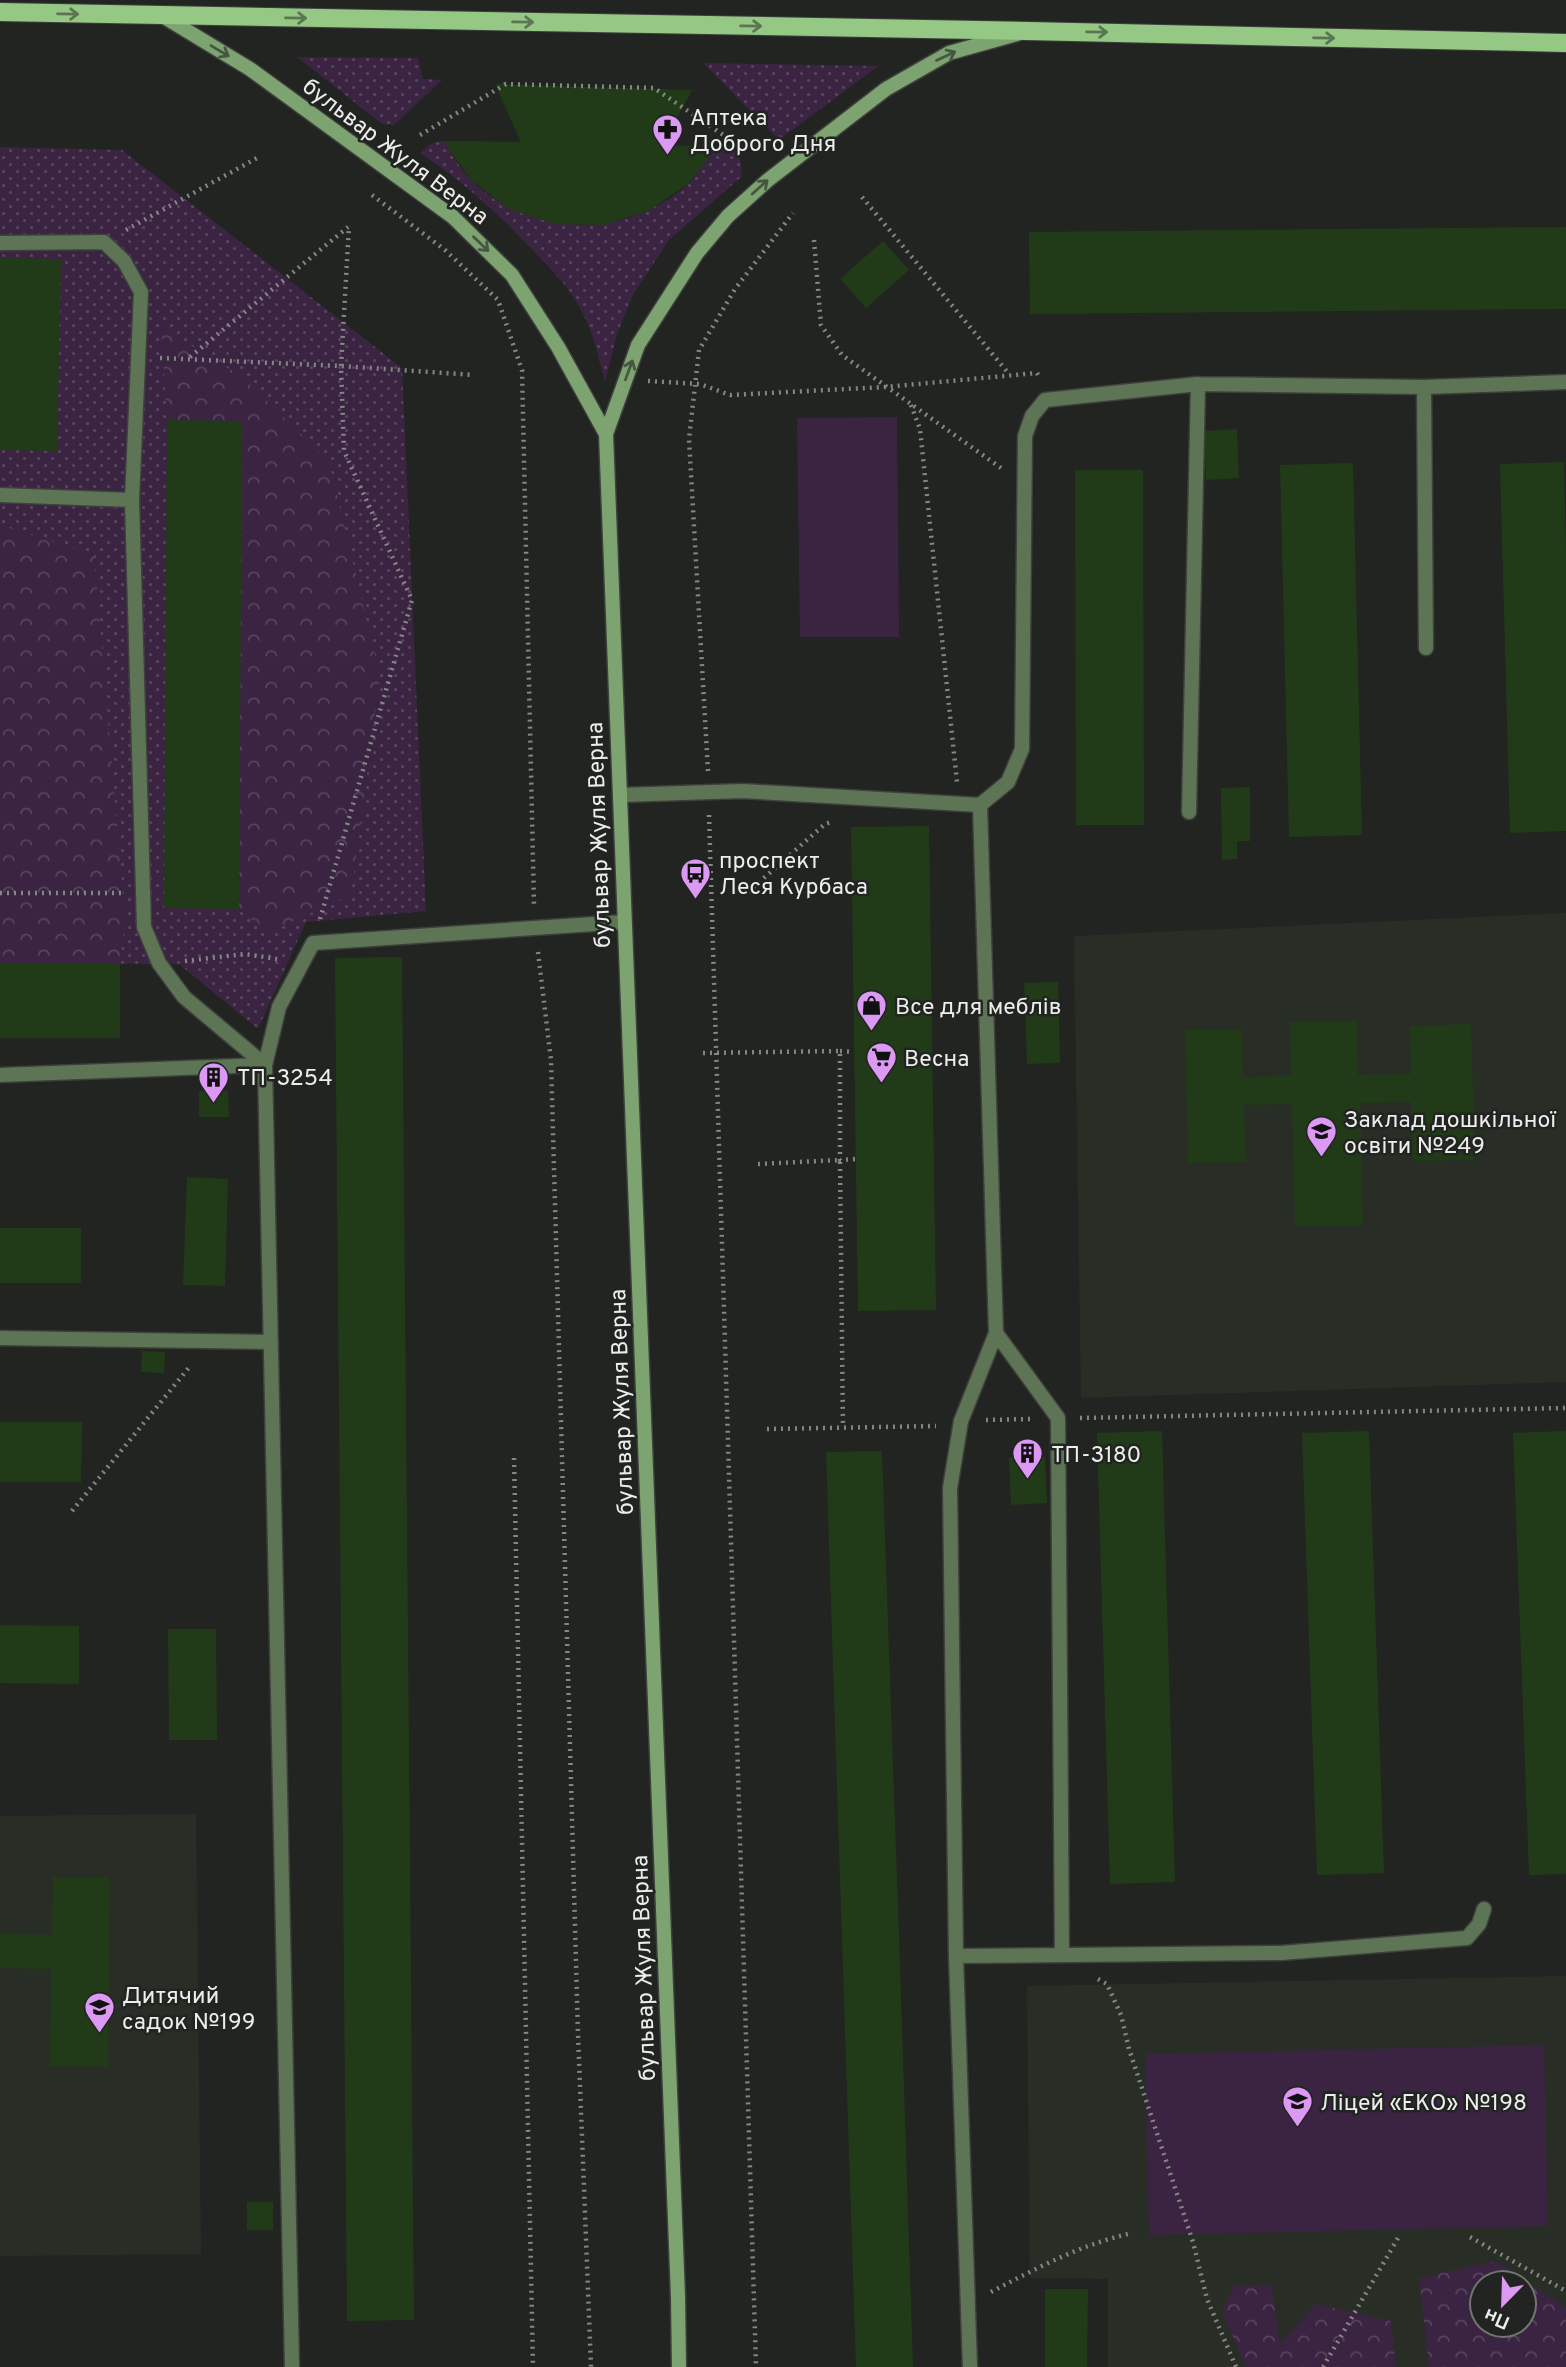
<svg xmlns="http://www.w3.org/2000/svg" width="1566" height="2367" font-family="Overpass,sans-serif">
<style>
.built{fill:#282e26;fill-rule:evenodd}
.grass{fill:url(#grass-dots)}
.forest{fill:url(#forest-crowns);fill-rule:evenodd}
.garden{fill:#3a2442}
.building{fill:#213b18}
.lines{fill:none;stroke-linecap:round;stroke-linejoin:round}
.lane-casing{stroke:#3e403d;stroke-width:17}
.secondary-casing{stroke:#3e403d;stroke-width:17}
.primary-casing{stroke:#3e403d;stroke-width:20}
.path{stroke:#858785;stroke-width:4.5;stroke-dasharray:2 5;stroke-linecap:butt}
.lane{stroke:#5d7555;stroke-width:14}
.secondary{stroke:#7da470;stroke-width:14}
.primary{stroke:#96c885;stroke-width:18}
.oneway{stroke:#5c7653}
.oneway2{stroke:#465741}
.labels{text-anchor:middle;stroke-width:5;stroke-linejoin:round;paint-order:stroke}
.poi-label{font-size:23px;fill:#eceeec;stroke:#222421;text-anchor:start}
.street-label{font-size:23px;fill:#eceeec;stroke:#222421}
</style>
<defs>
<pattern id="grass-dots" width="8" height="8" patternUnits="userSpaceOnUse" patternTransform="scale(1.75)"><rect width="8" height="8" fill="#3a2442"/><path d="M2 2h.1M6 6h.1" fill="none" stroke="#57445d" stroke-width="1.8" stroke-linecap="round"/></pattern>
<pattern id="forest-crowns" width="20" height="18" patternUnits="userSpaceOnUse" patternTransform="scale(1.75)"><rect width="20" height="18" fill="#3a2442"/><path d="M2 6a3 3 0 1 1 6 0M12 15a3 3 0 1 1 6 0" fill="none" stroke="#57445d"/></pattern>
</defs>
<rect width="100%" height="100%" fill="#222421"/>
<!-- built -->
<path class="built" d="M1566,913V1382L1081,1398L1074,936Z
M196,1814L201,2254L0,2256V1816Z
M1566,1976V2367H1108V2279L1030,2278L1027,1986ZM1482,2283H1524V2325H1482Z"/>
<!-- grass -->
<path class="grass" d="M297,57L418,58L423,79L442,80L394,125L382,124Z
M703,63L878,66L779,140Z
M443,141C452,153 460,169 471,180C530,238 625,239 687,185C701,172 707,150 726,143C739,154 743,160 741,177L669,240L634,293L617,334L605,382C598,354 592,326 576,301C567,286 554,272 542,260C506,221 465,182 420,153L432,143Z
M0,147L122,150L402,368L426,911L306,922L258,1029L179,964L0,963Z"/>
<!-- forest -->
<path class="forest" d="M161,327L241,376L329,461L380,677L351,895L267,933L239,909L242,422L167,420Z
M0,525L94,555L125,917L120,964H0Z
M1496,2261L1566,2308V2367H1429L1419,2278ZM1482,2283H1524V2325H1482Z
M1235,2285H1271L1280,2343L1316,2304L1391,2321L1396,2367H1246L1222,2311Z"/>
<!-- garden -->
<path class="garden" d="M897,417L899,637H800L797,418Z
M1544,2045L1548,2226L1149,2235L1145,2054Z"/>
<!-- building -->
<path class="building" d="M495,84L692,90L663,145L717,147L688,184L648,211L602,225L554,224L509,209L471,180L443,141L521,142Z
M1566,227V309L1030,314L1029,232Z
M883,241L909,270L866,308L840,279Z
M0,258L61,259L57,451L0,450Z
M167,420L242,421L239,909L164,908Z
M1237,429L1239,478L1206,480L1204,431Z
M1564,462L1566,551V831L1510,833L1500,464Z
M1353,463L1362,835L1289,837L1280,465Z
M1075,470H1143L1144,825H1076Z
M1250,787V841H1237V859L1222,860L1221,788Z
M929,826L936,1310L858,1311L851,827Z
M402,957L414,2320L347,2321L335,958Z
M0,964H120V1038H0Z
M1058,982L1060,1063L1027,1064L1024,983Z
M1357,1021L1358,1075L1411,1074L1410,1026L1471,1024L1475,1160L1413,1161L1411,1102L1360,1103L1363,1225L1295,1226L1292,1104L1244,1105L1246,1162L1188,1163L1185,1030L1242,1029L1243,1077L1291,1076L1290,1022Z
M199,1091H228L229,1117H199Z
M187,1177L228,1179L225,1286L183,1285Z
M0,1228H81V1283H0Z
M142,1351L165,1352L164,1373L141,1372Z
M0,1422H82L81,1482H0Z
M1162,1431L1175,1882L1110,1884L1097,1433Z
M1369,1431L1384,1873L1317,1875L1302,1433Z
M1566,1431V1874L1529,1875L1513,1433Z
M882,1451L900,1965L913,2367H856L826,1452Z
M1045,1457L1047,1503L1011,1505L1009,1458Z
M0,1625L79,1626V1684L0,1683Z
M168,1629H216L217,1740H169Z
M53,1877H110L108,2067L50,2066L51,1969L0,1968V1934L52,1935Z
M247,2202H273V2230H247Z
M1045,2289H1088L1087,2367H1045Z"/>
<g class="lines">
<defs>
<path id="lane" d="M0,243L104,242L124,261L141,292L132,500L144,927L159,963L184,997L265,1065
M1424,387L1426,648
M0,495L132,500
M620,795L743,791L980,805L1008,782L1022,749L1025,436L1032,416L1045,400L1198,384L1424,387L1566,382
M1189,812L1198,384
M0,1075L265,1065
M996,1333L1058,1418L1062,1955
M0,1338L271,1342
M956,1956L1281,1953L1467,1938L1479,1924L1484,1909
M292,2367L265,1065L279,1007L313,943L624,922
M970,2367L956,1956L950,1488L961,1421L996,1333L980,805"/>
<path id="secondary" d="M161,15L250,69L453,217L512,275L558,347L606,434
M679,2367L678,2297L606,434L638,345L697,253L728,216L768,180L886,89L949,53L1017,34"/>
<path id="primary" d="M0,12L1028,31L1566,43"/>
</defs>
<!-- lane casing -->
<use href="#lane" class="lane-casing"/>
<!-- secondary casing -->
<use href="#secondary" class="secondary-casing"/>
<!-- primary casing -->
<use href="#primary" class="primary-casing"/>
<!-- path -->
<path class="path" d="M420,135L506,84L654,88L744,149
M372,195L445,250L498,300L522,370L534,905
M862,197L1009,374
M126,230L257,158
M814,240L821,325L842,355L1001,468
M190,357L348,227
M160,358L341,366L474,375
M648,381L700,384L730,395L885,387L1037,373L1040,378
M911,405L920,429L957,782
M708,771L689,439L699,350L735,289L793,213
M709,815L756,2367
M748,892L825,824L831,822
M0,893H122
M320,919L412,600L344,451L341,366L349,226
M538,952L551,1060L578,2034L591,2367
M185,961L245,954L277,959
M840,1051L854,1052
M703,1053L840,1051V1160L856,1159
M758,1164L840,1160L843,1428
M1080,1418L1566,1408
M986,1420L1030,1419
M767,1429L936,1426
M514,1458L533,2367
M72,1511L191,1365
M1098,1979L1107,1984L1121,2015L1129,2049L1193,2242L1207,2299L1236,2367
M1470,2237L1566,2291
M991,2292C1035,2269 1080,2245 1128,2234
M1323,2367L1398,2238"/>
<!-- lane -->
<use href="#lane" class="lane"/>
<!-- secondary -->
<use href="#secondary" class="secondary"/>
<!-- primary -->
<use href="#primary" class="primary"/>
</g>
<!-- one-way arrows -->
<defs><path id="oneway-shaft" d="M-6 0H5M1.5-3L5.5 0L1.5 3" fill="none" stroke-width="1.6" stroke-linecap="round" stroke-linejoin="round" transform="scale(1.75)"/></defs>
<g class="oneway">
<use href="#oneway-shaft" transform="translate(68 14) rotate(1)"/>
<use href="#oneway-shaft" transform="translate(296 18) rotate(1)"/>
<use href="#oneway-shaft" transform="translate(523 22) rotate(1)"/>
<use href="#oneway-shaft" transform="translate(751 26) rotate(1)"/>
<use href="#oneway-shaft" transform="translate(1097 32) rotate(1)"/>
<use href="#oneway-shaft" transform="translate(1324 38) rotate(1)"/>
</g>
<g class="oneway2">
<use href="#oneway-shaft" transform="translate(220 51) rotate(31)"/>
<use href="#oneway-shaft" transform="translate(946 56) rotate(-25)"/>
<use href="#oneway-shaft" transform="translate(760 187) rotate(-42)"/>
<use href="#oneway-shaft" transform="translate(481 244) rotate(44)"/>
<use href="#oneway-shaft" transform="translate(629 370) rotate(-70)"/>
</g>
<!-- icons -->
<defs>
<symbol id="pharmacy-pin" viewBox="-11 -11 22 30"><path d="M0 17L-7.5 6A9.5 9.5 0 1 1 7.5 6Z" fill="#dc99f4" stroke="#222421"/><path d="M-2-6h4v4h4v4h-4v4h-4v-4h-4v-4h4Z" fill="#111"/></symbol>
<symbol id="bus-pin" viewBox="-11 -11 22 30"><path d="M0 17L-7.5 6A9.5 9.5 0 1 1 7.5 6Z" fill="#dc99f4" stroke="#222421"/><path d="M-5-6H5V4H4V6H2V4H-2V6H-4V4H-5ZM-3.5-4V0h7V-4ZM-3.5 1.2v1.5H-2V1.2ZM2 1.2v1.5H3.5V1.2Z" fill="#111"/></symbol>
<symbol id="shop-pin" viewBox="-11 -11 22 30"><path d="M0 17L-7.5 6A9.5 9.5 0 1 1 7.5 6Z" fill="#dc99f4" stroke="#222421"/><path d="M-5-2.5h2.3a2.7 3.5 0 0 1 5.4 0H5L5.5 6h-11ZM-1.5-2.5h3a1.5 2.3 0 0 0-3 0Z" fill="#111"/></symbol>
<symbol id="supermarket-pin" viewBox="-11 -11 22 30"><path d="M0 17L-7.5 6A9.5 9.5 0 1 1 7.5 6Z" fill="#dc99f4" stroke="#222421"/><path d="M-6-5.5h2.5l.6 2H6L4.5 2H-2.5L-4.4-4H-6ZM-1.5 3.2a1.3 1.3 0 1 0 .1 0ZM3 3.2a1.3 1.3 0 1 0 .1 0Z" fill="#111"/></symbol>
<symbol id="building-pin" viewBox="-11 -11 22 30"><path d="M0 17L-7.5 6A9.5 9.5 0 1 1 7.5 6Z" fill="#dc99f4" stroke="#222421"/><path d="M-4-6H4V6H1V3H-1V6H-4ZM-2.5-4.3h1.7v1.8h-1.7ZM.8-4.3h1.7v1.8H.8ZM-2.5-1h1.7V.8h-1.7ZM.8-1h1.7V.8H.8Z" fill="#111"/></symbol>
<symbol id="school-pin" viewBox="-11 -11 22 30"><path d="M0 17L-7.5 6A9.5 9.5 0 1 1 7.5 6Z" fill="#dc99f4" stroke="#222421"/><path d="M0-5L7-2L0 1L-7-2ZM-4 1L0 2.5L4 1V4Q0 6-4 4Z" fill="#111"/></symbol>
</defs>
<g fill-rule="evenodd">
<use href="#pharmacy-pin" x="650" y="112" width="35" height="47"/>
<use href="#bus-pin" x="678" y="856" width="35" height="47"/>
<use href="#shop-pin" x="854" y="988" width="35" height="47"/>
<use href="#supermarket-pin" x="864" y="1040" width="35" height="47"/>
<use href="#building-pin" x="196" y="1060" width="35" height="47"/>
<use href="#school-pin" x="1304" y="1114" width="35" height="47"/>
<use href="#building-pin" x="1010" y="1436" width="35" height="47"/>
<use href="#school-pin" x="82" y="1990" width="35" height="47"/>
<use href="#school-pin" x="1280" y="2084" width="35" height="47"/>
</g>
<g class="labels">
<!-- poi labels -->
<g class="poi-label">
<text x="690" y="125">Аптека<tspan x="690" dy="26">Доброго Дня</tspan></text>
<text x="719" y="868">проспект<tspan x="719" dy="26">Леся Курбаса</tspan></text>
<text x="895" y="1014">Все для меблів</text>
<text x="904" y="1066">Весна</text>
<text x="237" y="1085">ТП-3254</text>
<text x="1344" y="1127">Заклад дошкільної<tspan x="1344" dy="26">освіти №249</tspan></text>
<text x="1051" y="1462">ТП-3180</text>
<text x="122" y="2003">Дитячий<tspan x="122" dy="26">садок №199</tspan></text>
<text x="1320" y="2110">Ліцей «ЕКО» №198</text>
</g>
<!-- street labels -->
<g class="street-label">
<text transform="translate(396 151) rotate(37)" y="8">бульвар Жуля Верна</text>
<text transform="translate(598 835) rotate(-92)" y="8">бульвар Жуля Верна</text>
<text transform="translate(621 1402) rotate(-92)" y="8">бульвар Жуля Верна</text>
<text transform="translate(643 1968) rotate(-92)" y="8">бульвар Жуля Верна</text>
</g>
</g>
<!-- north arrow -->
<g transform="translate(1503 2304) rotate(203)"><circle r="33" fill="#222421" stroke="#737572" stroke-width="2"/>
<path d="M0-5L12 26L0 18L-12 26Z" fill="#dc99f4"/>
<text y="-10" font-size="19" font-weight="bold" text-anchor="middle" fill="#eceeec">Пн</text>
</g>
</svg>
